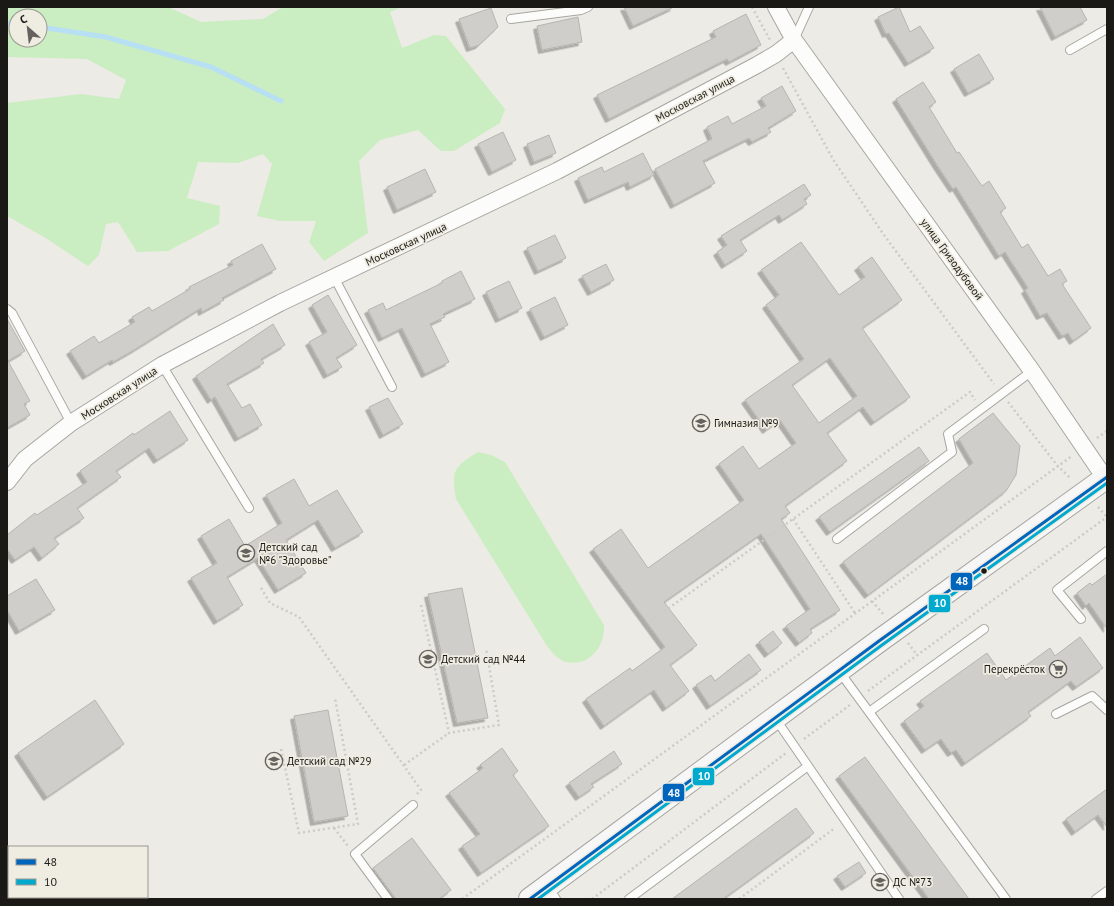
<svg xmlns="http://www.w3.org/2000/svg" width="1114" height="906" font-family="'PT Sans',sans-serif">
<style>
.green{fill:#caedc1;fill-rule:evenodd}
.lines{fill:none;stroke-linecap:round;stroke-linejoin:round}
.stream{stroke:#b7e0f4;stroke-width:5}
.building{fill:#cfceca;stroke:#b6b5b0;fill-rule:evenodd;filter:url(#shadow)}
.service-casing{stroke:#a7a6a1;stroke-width:10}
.minor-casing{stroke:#a7a6a1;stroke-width:18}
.secondary-casing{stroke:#a7a6a1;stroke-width:24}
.path{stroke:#cbcbc9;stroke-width:2.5;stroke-dasharray:2 3;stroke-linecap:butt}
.service{stroke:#fcfcfb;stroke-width:8}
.minor{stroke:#fcfcfb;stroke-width:16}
.secondary{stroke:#f7f7f8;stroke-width:22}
.bus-1-casing{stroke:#efece2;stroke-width:6}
.bus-2-casing{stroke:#efece2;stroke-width:6}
.bus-1{stroke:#0065bd;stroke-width:3}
.bus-2{stroke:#00a9ce;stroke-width:3}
.bus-dot{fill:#1a1915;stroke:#efece2;stroke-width:1.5}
.labels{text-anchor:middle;stroke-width:3.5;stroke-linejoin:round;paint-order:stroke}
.street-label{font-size:11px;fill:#1a1915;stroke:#efece2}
.poi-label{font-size:11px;fill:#1a1915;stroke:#efece2;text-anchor:start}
.line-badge{stroke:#efece2;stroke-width:1.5}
.badge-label{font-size:11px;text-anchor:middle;font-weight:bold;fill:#fff}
</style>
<defs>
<filter id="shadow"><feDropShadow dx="-3.5" dy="3.5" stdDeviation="0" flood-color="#0004"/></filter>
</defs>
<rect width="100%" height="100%" fill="#ecebe5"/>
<!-- green -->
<path class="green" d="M7,7H168L201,22L263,19L283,7H402L390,12L402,48L434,35L446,36L505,109L500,123L454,151H441L418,130L380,140L359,161L368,233L324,261L309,242L316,221H280L257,216L272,164L263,154L238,163L198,162L187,198L220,206L219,224L168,251L137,252L118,222L106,224L99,255L88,266L44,237L7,216V103L81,94L119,99L126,80L87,59L7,57ZM16,16H40V40H16Z
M478,452L491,455L505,462L604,625C605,647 589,667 566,662C558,660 552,652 547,646L456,499C451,470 454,467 478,452Z"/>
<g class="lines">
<!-- stream -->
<path class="stream" d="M7,23L16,24
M40,27L106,37L211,67L281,101"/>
</g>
<!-- building -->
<path class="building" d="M624,7H674L633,26Z
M899,7L910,32L920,26L934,48L908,63L889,33L886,34L878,17Z
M1040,7H1080L1087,20L1055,37Z
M491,8L498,27L479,45L470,48L459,19Z
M746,14L761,45L729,62L727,59L609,119L597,95L716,37L713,31Z
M578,17L582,42L542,50L537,26Z
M979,54L994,79L968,93L954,69Z
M923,82L936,102L929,107L957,153L959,152L982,186L989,181L1006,208L1000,212L1022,248L1028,244L1048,276L1060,269L1067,281L1062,284L1091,328L1073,341L1068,333L1062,336L1047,313L1040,316L1025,290L1028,288L1005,252L999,256L956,187L953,189L937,165L896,99Z
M782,86L796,111L768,128L771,132L752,142L749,138L703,161L715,183L674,205L655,169L712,139L707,127L728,116L732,124L766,106L761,98Z
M503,132L516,160L492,172L478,144Z
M549,135L556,153L534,162L527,144Z
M643,153L654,175L630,187L628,182L588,200L578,178L602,167L604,172Z
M425,169L436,192L397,210L387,187Z
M804,184L811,195L804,199L807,204L782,220L779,215L740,240L747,251L725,265L717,252L727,245L721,236Z
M555,235L566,258L538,271L527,248Z
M801,242L839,295L865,277L858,267L872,257L902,300L862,328L910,397L874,422L863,407L827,433L847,461L785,506L790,513L781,519L840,610L810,629L812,633L799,643L786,626L810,609L761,534L664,602L697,645L670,665L689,691L666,708L654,690L604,726L586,699L630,668L632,671L665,647L593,549L621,529L648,568L744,500L719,464L743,446L759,469L796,443L780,420L766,430L745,400L804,359L766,305L779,295L761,270ZM830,358L857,396L819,423L792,385Z
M262,244L276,269L222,298L224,300L202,312L201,308L134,350L113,362L112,360L86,376L70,351L94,336L99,343L135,322L132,317L149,307L152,311L190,289L189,287L233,265L231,261Z
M606,264L614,280L591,292L582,276Z
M461,271L475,299L443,314L445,317L430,324L449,362L425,374L402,328L382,338L368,310L383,303L386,310L442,283V281Z
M509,281L522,308L499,319L486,292Z
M328,295L357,345L336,358L342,367L327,375L309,342L327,332L312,305Z
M555,297L568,325L544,337L530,309Z
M7,319L25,351L8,361L30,401L24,404L30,415L7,428Z
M273,324L285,345L261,359L264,363L227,384L242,408L250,404L262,425L238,438L215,397L211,400L196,376Z
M388,398L403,424L383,435L369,407Z
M170,411L188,440L157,460L149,448L116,471L121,477L77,508L84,518L54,538L59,544L42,558L34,547L15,560L7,549V535L35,513L37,515L87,482L80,471L133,433L134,435Z
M993,413L1020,446L1016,475L1006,491L868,595L843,562L973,463L959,439Z
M919,447L929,461L830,532L819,517Z
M294,479L309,506L337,490L363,532L335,548L318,520L286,540L306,573L278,590L258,558L227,577L243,605L217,621L191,578L217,563L201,536L229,519L245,546L282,523L266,495Z
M1107,574V629L1089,603L1086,606L1077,593L1090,583L1092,585Z
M36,579L55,610L19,631L7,610V596Z
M462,588L488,718L457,723L428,594Z
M773,631L782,643L768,654L759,642Z
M1080,637L1103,668L1076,687L1071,681L1028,712L1031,716L965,763L956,750L951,753L941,739L925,750L904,721L924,706L920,701L987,653L1006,680L1050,648L1055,656Z
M749,654L761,670L710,706L696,685L711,675L715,681Z
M95,700L124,744L47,797L18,753Z
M328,710L348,816L314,822L294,716Z
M502,748L518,771L513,775L549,826L481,873L462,846L480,834L449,793L483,768L480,765Z
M614,751L622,764L591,784L594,787L579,797L569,783Z
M865,757L969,899H929L839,776Z
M1107,789V827L1098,815L1075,832L1066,819Z
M796,808L814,833L723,899H672Z
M412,838L451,890L439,899H396L373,868Z
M859,862L866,873L845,887L837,876Z"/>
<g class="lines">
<defs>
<path id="service" d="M511,19L581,10L588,7
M794,40L809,7
M1070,50L1107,29
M334,277L392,387
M7,309L12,313L71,423
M162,365L249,508
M837,539L952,452L948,434L1032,371
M1081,619L1057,590L1107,551
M839,671L1006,899
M869,712L984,629
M1056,714L1092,696L1107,710
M808,766L899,899
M548,887L556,899
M388,899L355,854L413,805
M629,899L808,766L775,718
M1096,899L1107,891"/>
<path id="minor" d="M776,7L794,40L1032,371L1107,481
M7,482L25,459L71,423L162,365L280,303L557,171L757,65L776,54L794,40"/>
<path id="secondary" d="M530,899L879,641L1107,477"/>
</defs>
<!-- service casing -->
<use href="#service" class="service-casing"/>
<!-- minor casing -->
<use href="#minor" class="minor-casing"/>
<!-- secondary casing -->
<use href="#secondary" class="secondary-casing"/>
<!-- path -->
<path class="path" d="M752,7L770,40
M783,68L834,161L884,235L994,384
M1008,402L1057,465L1071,479
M1097,438L1107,431
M1098,507L1107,517
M793,519L855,613
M261,588L270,603L299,617L421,790L417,794
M872,601L884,615
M421,605L449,733L499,725L486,648
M648,623L970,392L975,400
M908,643L917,655
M868,691L1107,517
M804,739L850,705
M281,749L299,833L358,824L335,698
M404,765L449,733
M334,828L348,846
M462,899L1072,456
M592,899L786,753
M739,899L835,828"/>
<!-- service -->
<use href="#service" class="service"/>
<!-- minor -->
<use href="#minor" class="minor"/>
<!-- secondary -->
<use href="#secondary" class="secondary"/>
<defs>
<path id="bus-1" d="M530,899L879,641L1107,477"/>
<path id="bus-2" d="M538,899L882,645L1107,483"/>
</defs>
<!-- bus-1 casing -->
<use href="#bus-1" class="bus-1-casing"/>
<!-- bus-2 casing -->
<use href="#bus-2" class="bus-2-casing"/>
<!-- bus-1 -->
<use href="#bus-1" class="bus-1"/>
<!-- bus-2 -->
<use href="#bus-2" class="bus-2"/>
</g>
<!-- icons -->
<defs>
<symbol id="school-ring" viewBox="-11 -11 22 22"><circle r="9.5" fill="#efece2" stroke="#64625e" stroke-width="1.5"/><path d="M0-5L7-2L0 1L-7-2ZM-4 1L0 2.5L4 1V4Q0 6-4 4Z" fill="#64625e"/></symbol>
<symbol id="supermarket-ring" viewBox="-11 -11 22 22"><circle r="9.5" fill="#efece2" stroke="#64625e" stroke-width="1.5"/><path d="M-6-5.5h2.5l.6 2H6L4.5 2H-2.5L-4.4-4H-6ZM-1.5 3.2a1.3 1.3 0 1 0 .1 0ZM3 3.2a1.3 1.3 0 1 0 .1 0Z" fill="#64625e"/></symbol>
</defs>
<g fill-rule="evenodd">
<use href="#school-ring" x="691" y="413" width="20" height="20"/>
<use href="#school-ring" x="236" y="543" width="20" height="20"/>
<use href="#school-ring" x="418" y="649" width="20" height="20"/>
<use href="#supermarket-ring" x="1048" y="659" width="20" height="20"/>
<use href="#school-ring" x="264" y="751" width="20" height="20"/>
<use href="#school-ring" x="870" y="872" width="20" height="20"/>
</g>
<!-- markers -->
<circle class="bus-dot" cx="984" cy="571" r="3.5"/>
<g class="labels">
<!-- street labels -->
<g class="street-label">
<text transform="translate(695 98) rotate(-28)" y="4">Московская улица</text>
<text transform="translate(406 244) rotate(-25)" y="4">Московская улица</text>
<text transform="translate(952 259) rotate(54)" y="4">улица Гризодубовой</text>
<text transform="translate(119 393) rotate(-33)" y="4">Московская улица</text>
</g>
<!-- poi labels -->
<g class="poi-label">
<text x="714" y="427">Гимназия №9</text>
<text x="259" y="551">Детский сад<tspan x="259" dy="13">№6 "Здоровье"</tspan></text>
<text x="441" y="663">Детский сад №44</text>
<text x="1045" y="673" text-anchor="end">Перекрёсток</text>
<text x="287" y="765">Детский сад №29</text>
<text x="893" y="886">ДС №73</text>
</g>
</g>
<g class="line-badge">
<rect x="950" y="572" width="23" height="19" rx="4" fill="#0065bd"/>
<rect x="928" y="594" width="23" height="19" rx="4" fill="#00a9ce"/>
<rect x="692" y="767" width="23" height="19" rx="4" fill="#00a9ce"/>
<rect x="662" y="783" width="23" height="19" rx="4" fill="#0065bd"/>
</g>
<g class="badge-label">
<text x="962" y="585">48</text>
<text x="940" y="607">10</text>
<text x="704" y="780">10</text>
<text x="674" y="797">48</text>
</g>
<!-- border -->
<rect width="1114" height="906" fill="none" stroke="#1a1915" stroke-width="16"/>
<!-- legend -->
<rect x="8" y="846" width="140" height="52" fill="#efece2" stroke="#9a9890"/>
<rect x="16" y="859" width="20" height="6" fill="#0065bd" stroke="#9a9890"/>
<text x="44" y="866" font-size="12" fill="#1a1915">48</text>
<rect x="16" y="879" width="20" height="6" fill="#00a9ce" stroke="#9a9890"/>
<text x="44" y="886" font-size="12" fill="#1a1915">10</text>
<!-- north arrow -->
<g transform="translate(28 28) rotate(332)"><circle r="19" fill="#efece2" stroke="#9a9890"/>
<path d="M0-3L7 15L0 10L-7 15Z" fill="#64625e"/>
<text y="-6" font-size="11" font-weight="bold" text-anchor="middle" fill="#1a1915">С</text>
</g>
</svg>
